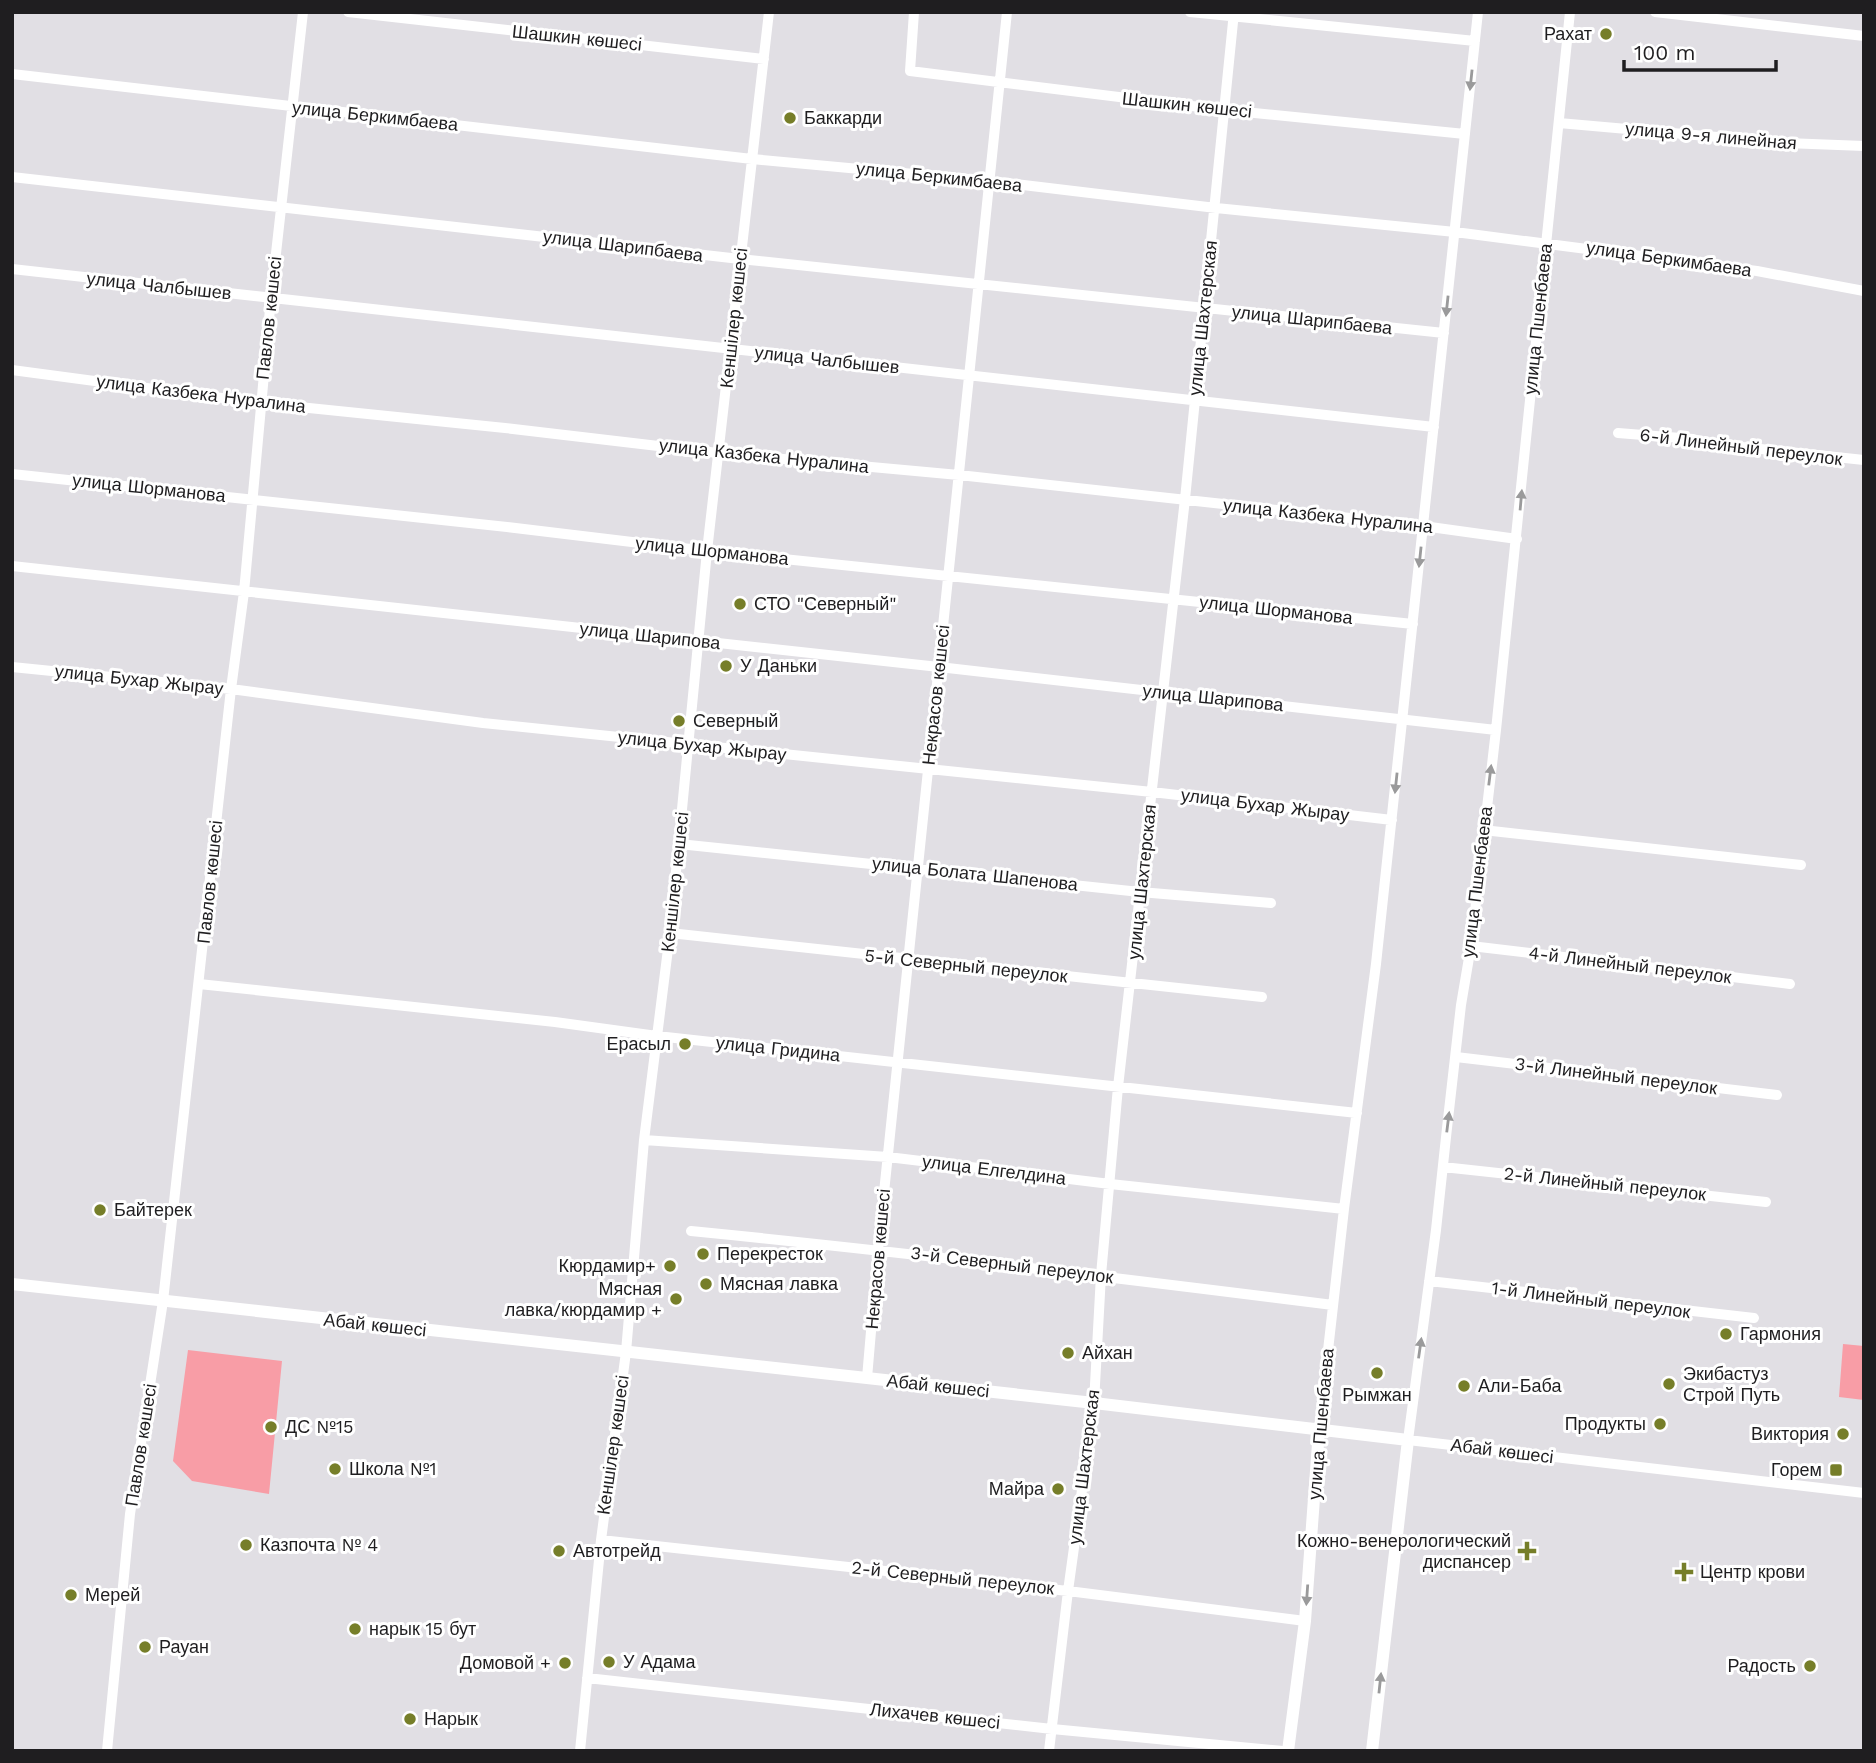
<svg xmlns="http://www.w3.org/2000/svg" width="1876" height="1763" font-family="'Work Sans',sans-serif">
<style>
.green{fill:#f89da6}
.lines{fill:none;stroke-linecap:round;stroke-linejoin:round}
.minor{stroke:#fff;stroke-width:10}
.major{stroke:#fff;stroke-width:12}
.oneway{fill:#9a9a9b}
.poi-dot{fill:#767e29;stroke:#fff;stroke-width:2.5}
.labels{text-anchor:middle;stroke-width:6;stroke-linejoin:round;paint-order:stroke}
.poi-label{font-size:18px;fill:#1f1e20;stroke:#fff;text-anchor:start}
.street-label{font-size:18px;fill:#1f1e20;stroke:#fff}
</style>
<rect width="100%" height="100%" fill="#e1dfe4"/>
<!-- green -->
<path class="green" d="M1843,1344L1864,1346V1400L1839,1397Z
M188,1350L282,1361L269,1494L192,1481L173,1461Z"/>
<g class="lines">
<!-- minor -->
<path class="minor" d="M348,12L764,59
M914,12L910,71L1224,110L1465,134
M1190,12L1475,41
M1570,12L1496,730L1471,946L1461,1005L1447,1128L1436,1230L1408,1440L1864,1493
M1655,12L1864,36
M12,74L752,159L990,181L1216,208L1455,232L1757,271L1864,291
M1559,123L1786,143L1864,146
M12,177L740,259L1444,333
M12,269L1434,427
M12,370L260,403L505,428L718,453L959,475L1423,526L1517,539
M1618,433L1693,439L1704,443L1864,460
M12,474L507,527L707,551L1413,624
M12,566L939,667L1496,730
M12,667L231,689L483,723L1152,792L1392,820
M1483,830L1801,865
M679,844L1140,892L1271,903
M670,933L1262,997
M1471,946L1790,984
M199,984L555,1022L657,1036L1357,1113
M1456,1057L1777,1095
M644,1140L888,1157L1110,1184L1344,1209
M1443,1167L1766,1202
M691,1231C905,1252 1119,1278 1333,1305
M1429,1281L1754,1318
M867,1378L878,1250L1007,12
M1319,1430L1344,1209L1376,964L1478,12
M601,1540L1068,1591L1305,1621
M587,1678L1052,1729L1283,1751
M107,1751L130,1514L163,1301L231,689L244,592L271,298L303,12
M580,1751L601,1540L626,1352L644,1140L670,933L707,551L769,12
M1049,1751L1068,1591L1094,1403L1101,1275L1118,1087L1185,499L1234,12"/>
<!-- major -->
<path class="major" d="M12,1284L1094,1403L1408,1440L1372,1751
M1288,1751L1305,1621L1319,1430"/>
</g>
<!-- one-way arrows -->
<defs><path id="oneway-solid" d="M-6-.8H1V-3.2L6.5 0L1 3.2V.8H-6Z" transform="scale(1.75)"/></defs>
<g class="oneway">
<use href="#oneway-solid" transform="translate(1471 80) rotate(96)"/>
<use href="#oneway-solid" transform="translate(1447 306) rotate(96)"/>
<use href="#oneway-solid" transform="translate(1521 500) rotate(-85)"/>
<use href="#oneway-solid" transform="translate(1420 557) rotate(96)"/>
<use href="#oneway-solid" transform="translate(1490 775) rotate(-83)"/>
<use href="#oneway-solid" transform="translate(1396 783) rotate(96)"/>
<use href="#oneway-solid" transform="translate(1448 1122) rotate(-83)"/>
<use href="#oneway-solid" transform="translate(1420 1348) rotate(-82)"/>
<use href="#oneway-solid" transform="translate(1307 1595) rotate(94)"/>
<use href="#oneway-solid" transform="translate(1380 1683) rotate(-84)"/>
</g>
<!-- markers -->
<g class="poi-dot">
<circle cx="1606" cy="34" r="7"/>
<circle cx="790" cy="118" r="7"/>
<circle cx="740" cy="604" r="7"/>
<circle cx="726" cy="666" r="7"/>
<circle cx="679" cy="721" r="7"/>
<circle cx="685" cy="1044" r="7"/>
<circle cx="100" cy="1210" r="7"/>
<circle cx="703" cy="1254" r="7"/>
<circle cx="670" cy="1266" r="7"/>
<circle cx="706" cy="1284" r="7"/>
<circle cx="676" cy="1299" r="7"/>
<circle cx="1726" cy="1334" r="7"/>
<circle cx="1068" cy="1353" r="7"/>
<circle cx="1377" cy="1373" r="7"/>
<circle cx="1669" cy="1384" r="7"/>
<circle cx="1464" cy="1386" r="7"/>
<circle cx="1660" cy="1424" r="7"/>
<circle cx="271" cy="1427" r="7"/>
<circle cx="1843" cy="1434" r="7"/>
<circle cx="335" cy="1469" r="7"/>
<rect x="1829" y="1463" width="14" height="14" rx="3.5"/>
<circle cx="1058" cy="1489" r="7"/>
<circle cx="246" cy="1545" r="7"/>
<circle cx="559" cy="1551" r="7"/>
<path d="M1523.5 1540.5h7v7h7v7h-7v7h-7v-7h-7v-7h7z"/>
<path d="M1680.5 1561.5h7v7h7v7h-7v7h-7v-7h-7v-7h7z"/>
<circle cx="71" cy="1595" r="7"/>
<circle cx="355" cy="1629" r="7"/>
<circle cx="145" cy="1647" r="7"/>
<circle cx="609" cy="1662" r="7"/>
<circle cx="565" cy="1663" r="7"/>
<circle cx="1810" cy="1666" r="7"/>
<circle cx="410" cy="1719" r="7"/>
</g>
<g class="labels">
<!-- poi labels -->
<g class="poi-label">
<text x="1592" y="40" text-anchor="end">Рахат</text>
<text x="804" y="124">Баккарди</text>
<text x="754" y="610">СТО "Северный"</text>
<text x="740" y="672">У Даньки</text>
<text x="693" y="727">Северный</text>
<text x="671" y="1050" text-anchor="end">Ерасыл</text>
<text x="114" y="1216">Байтерек</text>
<text x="717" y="1260">Перекресток</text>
<text x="656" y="1272" text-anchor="end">Кюрдамир+</text>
<text x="720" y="1290">Мясная лавка</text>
<text x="662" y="1295" text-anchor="end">Мясная<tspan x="662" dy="21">лавка/кюрдамир +</tspan></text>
<text x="1740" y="1340">Гармония</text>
<text x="1082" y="1359">Айхан</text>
<text x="1683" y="1380">Экибастуз<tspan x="1683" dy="21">Строй Путь</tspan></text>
<text x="1478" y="1392">Али-Баба</text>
<text x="1377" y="1401" text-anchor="middle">Рымжан</text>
<text x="1646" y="1430" text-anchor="end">Продукты</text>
<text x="285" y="1433">ДС №15</text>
<text x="1829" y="1440" text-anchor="end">Виктория</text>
<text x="349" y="1475">Школа №1</text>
<text x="1822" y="1476" text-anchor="end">Горем</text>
<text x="1044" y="1495" text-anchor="end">Майра</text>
<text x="1511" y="1547" text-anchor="end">Кожно-венерологический<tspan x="1511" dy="21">диспансер</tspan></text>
<text x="260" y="1551">Казпочта № 4</text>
<text x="573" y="1557">Автотрейд</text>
<text x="1700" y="1578">Центр крови</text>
<text x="85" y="1601">Мерей</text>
<text x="369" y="1635">нарык 15 бут</text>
<text x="159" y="1653">Рауан</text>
<text x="623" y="1668">У Адама</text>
<text x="551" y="1669" text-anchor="end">Домовой +</text>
<text x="1796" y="1672" text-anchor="end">Радость</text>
<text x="424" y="1725">Нарык</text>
</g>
<!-- street labels -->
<g class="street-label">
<text transform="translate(577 38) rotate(6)" y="6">Шашкин көшесі</text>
<text transform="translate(1187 105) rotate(6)" y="6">Шашкин көшесі</text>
<text transform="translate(375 116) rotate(6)" y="6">улица Беркимбаева</text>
<text transform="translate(1711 136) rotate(5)" y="6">улица 9-я линейная</text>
<text transform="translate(939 177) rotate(6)" y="6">улица Беркимбаева</text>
<text transform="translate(623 246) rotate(7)" y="6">улица Шарипбаева</text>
<text transform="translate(1669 259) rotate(8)" y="6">улица Беркимбаева</text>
<text transform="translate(159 286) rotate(6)" y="6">улица Чалбышев</text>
<text transform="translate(269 318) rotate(-84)" y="6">Павлов көшесі</text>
<text transform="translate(734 318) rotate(-84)" y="6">Кеншілер көшесі</text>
<text transform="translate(1203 318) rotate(-84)" y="6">улица Шахтерская</text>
<text transform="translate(1538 319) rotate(-84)" y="6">улица Пшенбаева</text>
<text transform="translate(1312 320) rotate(6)" y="6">улица Шарипбаева</text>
<text transform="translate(827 360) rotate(6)" y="6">улица Чалбышев</text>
<text transform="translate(201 394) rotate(7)" y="6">улица Казбека Нуралина</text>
<text transform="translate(1741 447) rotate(7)" y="6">6-й Линейный переулок</text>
<text transform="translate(764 456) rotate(6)" y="6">улица Казбека Нуралина</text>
<text transform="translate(149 488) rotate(6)" y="6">улица Шорманова</text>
<text transform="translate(1328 516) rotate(6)" y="6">улица Казбека Нуралина</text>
<text transform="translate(712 551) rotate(6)" y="6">улица Шорманова</text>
<text transform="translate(1276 610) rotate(6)" y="6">улица Шорманова</text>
<text transform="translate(650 636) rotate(6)" y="6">улица Шарипова</text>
<text transform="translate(139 680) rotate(6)" y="6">улица Бухар Жырау</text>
<text transform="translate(936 695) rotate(-84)" y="6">Некрасов көшесі</text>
<text transform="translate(1213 698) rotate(6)" y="6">улица Шарипова</text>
<text transform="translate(702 746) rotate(6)" y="6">улица Бухар Жырау</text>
<text transform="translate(1265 805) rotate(7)" y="6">улица Бухар Жырау</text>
<text transform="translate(975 874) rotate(6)" y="6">улица Болата Шапенова</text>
<text transform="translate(210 882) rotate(-84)" y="6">Павлов көшесі</text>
<text transform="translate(675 882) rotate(-84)" y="6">Кеншілер көшесі</text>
<text transform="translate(1142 882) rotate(-84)" y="6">улица Шахтерская</text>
<text transform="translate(1477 882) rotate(-83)" y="6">улица Пшенбаева</text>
<text transform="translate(1630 965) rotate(7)" y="6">4-й Линейный переулок</text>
<text transform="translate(966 966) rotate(6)" y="6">5-й Северный переулок</text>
<text transform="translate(778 1049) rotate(6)" y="6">улица Гридина</text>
<text transform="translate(1616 1076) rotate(7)" y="6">3-й Линейный переулок</text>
<text transform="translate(994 1170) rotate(7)" y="6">улица Елгелдина</text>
<text transform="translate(1605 1184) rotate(6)" y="6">2-й Линейный переулок</text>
<text transform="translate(878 1259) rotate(-85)" y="6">Некрасов көшесі</text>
<text transform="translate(1012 1265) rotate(7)" y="6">3-й Северный переулок</text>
<text transform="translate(1591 1300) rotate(7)" y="6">1-й Линейный переулок</text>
<text transform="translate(375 1325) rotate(6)" y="6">Абай көшесі</text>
<text transform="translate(938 1386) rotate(6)" y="6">Абай көшесі</text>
<text transform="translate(1321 1424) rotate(-85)" y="6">улица Пшенбаева</text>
<text transform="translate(141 1445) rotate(-81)" y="6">Павлов көшесі</text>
<text transform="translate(613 1445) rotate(-82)" y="6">Кеншілер көшесі</text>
<text transform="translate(1502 1451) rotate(7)" y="6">Абай көшесі</text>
<text transform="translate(1084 1467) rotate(-83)" y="6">улица Шахтерская</text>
<text transform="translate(953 1578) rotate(6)" y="6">2-й Северный переулок</text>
<text transform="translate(935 1716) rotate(6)" y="6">Лихачев көшесі</text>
</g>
</g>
<!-- border -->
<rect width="1876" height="1763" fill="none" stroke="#1f1e20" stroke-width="28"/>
<!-- scale -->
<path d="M1624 60v10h152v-10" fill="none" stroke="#1f1e20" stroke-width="3.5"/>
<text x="1634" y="60" font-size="21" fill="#1f1e20" stroke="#ffffff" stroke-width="5" paint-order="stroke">100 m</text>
</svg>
